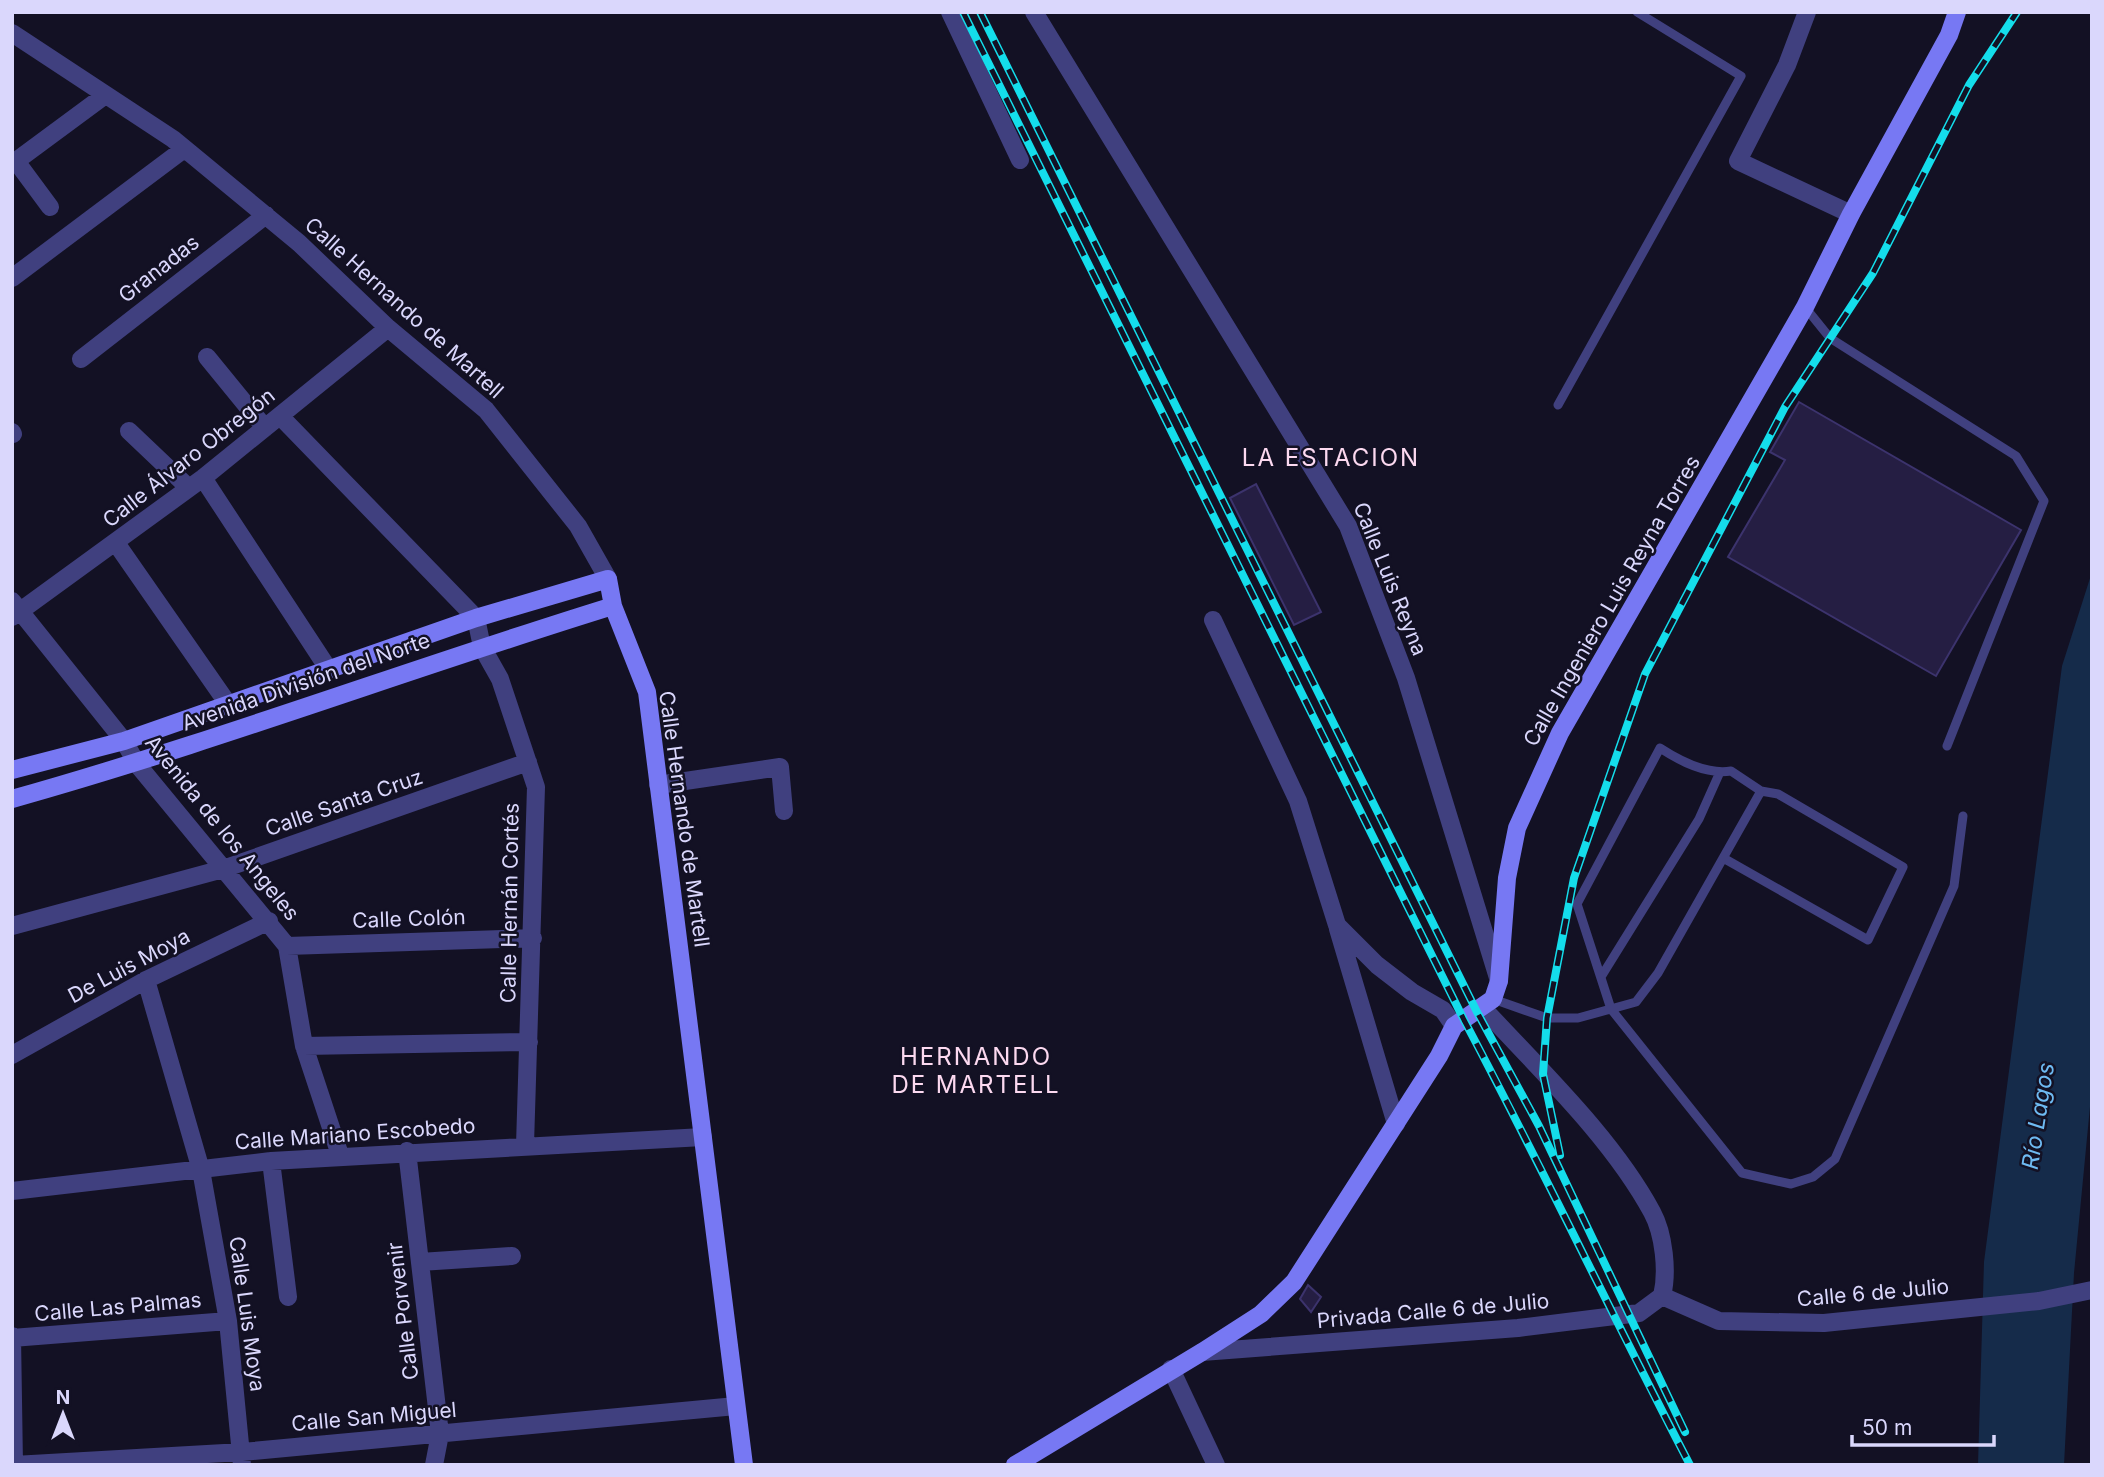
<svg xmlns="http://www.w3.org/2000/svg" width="2104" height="1477" font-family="Inter,sans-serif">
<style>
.water{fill:#152b4a}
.building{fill:#251e43;stroke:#3c336d;stroke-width:2}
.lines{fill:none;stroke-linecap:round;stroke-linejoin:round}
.lane{stroke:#40407f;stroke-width:9}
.street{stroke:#40407f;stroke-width:18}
.secondary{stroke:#7778f3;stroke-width:18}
.rail-casing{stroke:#14ddeb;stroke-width:8}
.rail{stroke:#131124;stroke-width:5;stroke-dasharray:16;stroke-linecap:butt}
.labels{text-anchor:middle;stroke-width:5;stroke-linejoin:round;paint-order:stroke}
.street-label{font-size:21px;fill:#dad7fc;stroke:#131124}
.water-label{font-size:23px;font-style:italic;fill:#6ebaf2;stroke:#131124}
.quarter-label{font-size:24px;letter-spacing:2px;fill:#fcd9f0;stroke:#131124}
</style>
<rect width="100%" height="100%" fill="#131124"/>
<!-- water -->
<path class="water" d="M2092,572V1086L2074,1273L2064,1465H1978L1984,1262L2062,666Z"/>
<!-- building -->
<path class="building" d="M1799,402L2021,530L1936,676L1728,557L1785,460L1770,452Z
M1256,484L1321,612L1294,625L1230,498Z
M1308,1285L1321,1297L1311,1312L1300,1299Z"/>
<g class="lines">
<!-- lane -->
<path class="lane" d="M1805,307L1830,338L2016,456L2044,501L1947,746
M1558,405L1741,76L1637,12
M1725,859L1868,940L1903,867L1778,794L1761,791L1731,771C1706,775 1680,761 1660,748L1577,904L1611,1009L1742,1173L1791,1184L1813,1177L1835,1159L1954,886L1963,816
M1601,977L1699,819L1720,772
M1493,999L1547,1018H1578L1636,1002L1658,973L1761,791"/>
<!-- street -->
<path class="street" d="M950,12L1020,160
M1034,12L1348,526L1406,678L1499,981
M1807,12L1787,65L1738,161L1851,214
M12,33L173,139L299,243L388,328L486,410L578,526L608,579
M16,161L50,207
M12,164L104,96
M12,278L184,149
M207,357L265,428
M81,359L266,215
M280,416L476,618L482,647L500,679L536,787L525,1145
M129,431L189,488
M12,432L13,434
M203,478L329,670
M116,543L228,704
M12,601L124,741L137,764L287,946L304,1046L340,1155
M12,617L203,478L388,328
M1213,620L1298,801L1337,925L1377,965L1412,992L1443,1010L1454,1026
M658,785L780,767L784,811
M12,926L223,869L528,762
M1338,929L1396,1124
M287,946L533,938
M146,980L201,1170L228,1321L242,1465
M1483,1008C1540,1070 1612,1138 1652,1212C1664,1234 1668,1272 1662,1296
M304,1046L529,1042
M12,1055L146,980L269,921
M407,1151L440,1434L434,1465
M271,1161L288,1297
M12,1191L271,1161L703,1137
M420,1262L512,1256
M1662,1296L1719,1321L1824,1323L2039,1301L2092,1290
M12,1336L14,1465
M12,1338L228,1321
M1202,1352L1518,1328L1639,1313L1662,1296
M1171,1369L1216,1465
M14,1465L242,1452L736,1406"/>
<!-- secondary -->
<path class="secondary" d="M12,770L124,741L476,618L608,579L613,606L647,692L744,1465
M12,799C215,742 412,668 613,606
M1015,1465L1202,1352L1261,1314L1294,1282L1439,1056L1454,1026L1493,999L1499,981L1507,878L1517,828L1560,733L1805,307L1851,214L1949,35L1957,12"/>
<defs>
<path id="rail" d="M963,12L1464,1020C1542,1167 1613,1317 1690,1465
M980,12L1477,1012L1539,1126L1685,1432
M1560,1155L1543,1074L1547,1018L1574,878L1645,674L1785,407L1873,273L1969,85L2017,12"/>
</defs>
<!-- rail casing -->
<use href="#rail" class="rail-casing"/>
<!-- rail -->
<use href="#rail" class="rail"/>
</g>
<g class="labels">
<!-- street labels -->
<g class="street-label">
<text transform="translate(159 269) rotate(-38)" y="7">Granadas</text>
<text transform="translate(404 308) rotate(42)" y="7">Calle Hernando de Martell</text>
<text transform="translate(189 458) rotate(-38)" y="7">Calle Álvaro Obregón</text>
<text transform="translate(1390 579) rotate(68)" y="7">Calle Luis Reyna</text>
<text transform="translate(1612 601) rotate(-60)" y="7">Calle Ingeniero Luis Reyna Torres</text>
<text transform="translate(306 682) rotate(-19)" y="7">Avenida División del Norte</text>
<text transform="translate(344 803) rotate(-19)" y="7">Calle Santa Cruz</text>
<text transform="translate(684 819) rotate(82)" y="7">Calle Hernando de Martell</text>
<text transform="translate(222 828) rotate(51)" y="7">Avenida de los Angeles</text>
<text transform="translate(510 903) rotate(-89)" y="7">Calle Hernán Cortés</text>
<text transform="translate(409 919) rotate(-2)" y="7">Calle Colón</text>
<text transform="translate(129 966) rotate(-28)" y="7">De Luis Moya</text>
<text transform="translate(355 1134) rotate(-4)" y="7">Calle Mariano Escobedo</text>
<text transform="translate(1873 1293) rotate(-5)" y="7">Calle 6 de Julio</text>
<text transform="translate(118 1307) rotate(-5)" y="7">Calle Las Palmas</text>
<text transform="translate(403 1311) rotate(-97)" y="7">Calle Porvenir</text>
<text transform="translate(1433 1311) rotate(-5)" y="7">Privada Calle 6 de Julio</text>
<text transform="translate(247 1314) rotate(82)" y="7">Calle Luis Moya</text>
<text transform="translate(374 1417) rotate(-5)" y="7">Calle San Miguel</text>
</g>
<!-- water labels -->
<g class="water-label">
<text transform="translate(2038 1116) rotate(-81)" y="8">Río Lagos</text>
</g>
<!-- quarter labels -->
<g class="quarter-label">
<text x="1331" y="466">LA ESTACION</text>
<text x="976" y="1065">HERNANDO<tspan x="976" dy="28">DE MARTELL</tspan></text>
</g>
</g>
<!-- border -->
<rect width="2104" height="1477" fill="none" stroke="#dad7fc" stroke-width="28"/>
<!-- north arrow -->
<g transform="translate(63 1414)" stroke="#131124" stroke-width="5" paint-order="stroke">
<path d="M0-5L12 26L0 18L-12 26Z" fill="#dad7fc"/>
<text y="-10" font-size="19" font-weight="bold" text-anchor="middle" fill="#dad7fc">N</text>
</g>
<!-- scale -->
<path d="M1852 1435v10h142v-10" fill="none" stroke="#dad7fc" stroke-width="3.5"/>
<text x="1862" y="1435" font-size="21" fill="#dad7fc" stroke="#131124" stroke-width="5" paint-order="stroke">50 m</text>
</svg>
